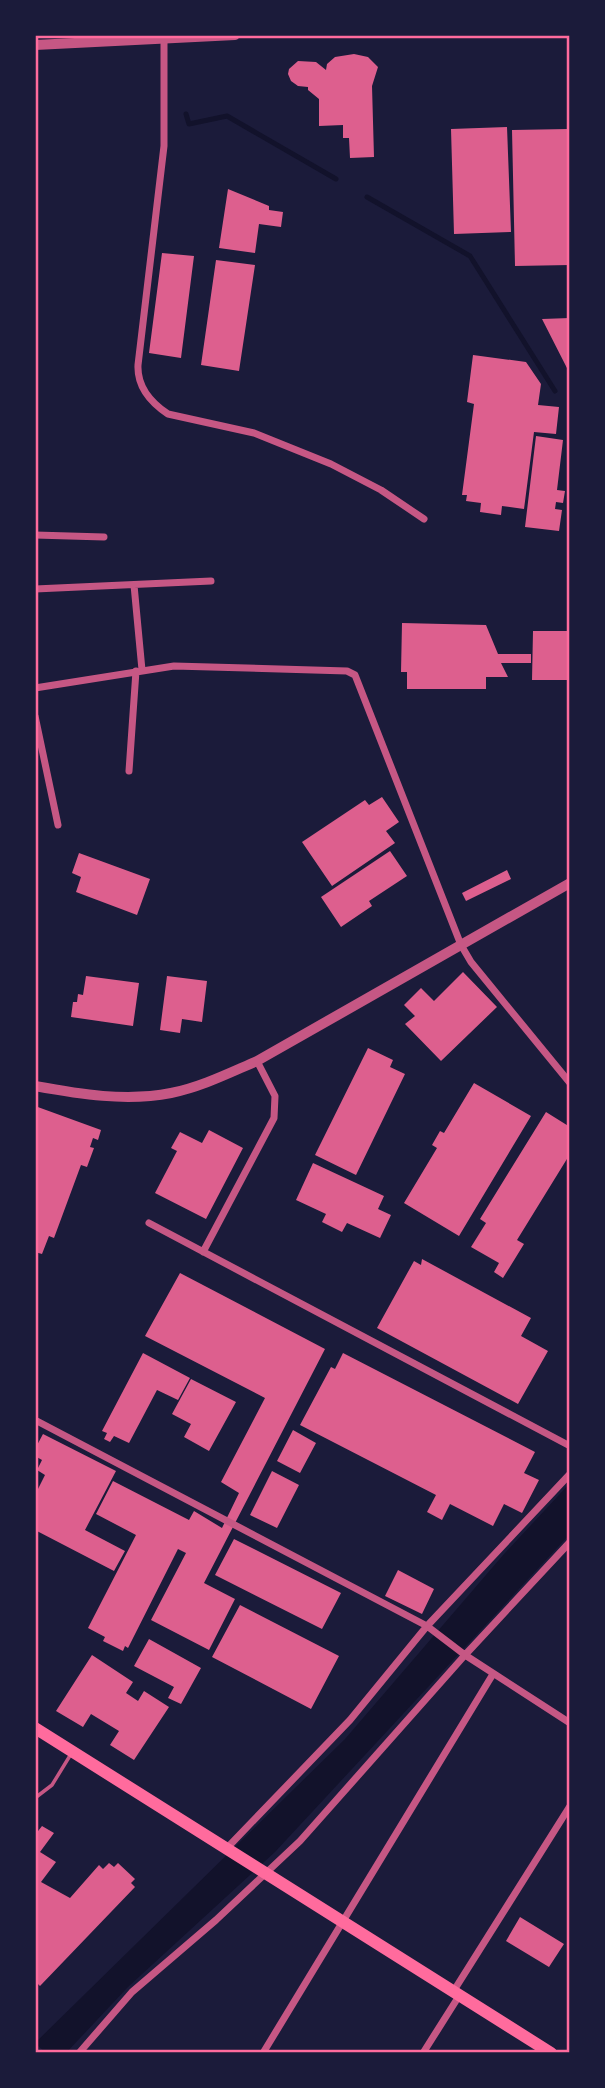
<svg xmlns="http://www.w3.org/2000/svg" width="605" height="2088" font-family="Signika,sans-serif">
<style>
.water{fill:#12122b}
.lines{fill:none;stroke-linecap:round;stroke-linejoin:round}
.stream{stroke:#12122b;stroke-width:5}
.building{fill:#dd5f8e}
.service{stroke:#c65784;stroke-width:3.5}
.minor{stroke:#c65784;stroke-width:7}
.tertiary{stroke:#c65784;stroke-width:10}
.trunk{stroke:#ff6b9d;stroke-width:12}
.neatline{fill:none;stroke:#ff6b9d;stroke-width:2.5}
</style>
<rect width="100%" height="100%" fill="#1b1b3a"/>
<!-- water -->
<path class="water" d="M570,1483V1534L275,1852L128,1987L66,2053H46L35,2043L345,1739L504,1554Z"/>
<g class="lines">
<!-- stream -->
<path class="stream" d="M186,114L189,124L227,116L336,179
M367,197L470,256L555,391"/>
</g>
<!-- building -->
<path class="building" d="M354,54L368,57L378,67L372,86L374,157L350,158L349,138H343V125L319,126V99L308,90V87L298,86L291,81L288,74L289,69L298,61L316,62L326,70L327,64L335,57Z
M507,127L511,232L454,234L451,129Z
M568,129L570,265L515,266L512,130Z
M228,189L269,206V210L283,212L281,227L259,224L255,253L219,248Z
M162,253L194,256L181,358L149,353Z
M216,260L255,265L239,371L201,365Z
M570,318V374L542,319Z
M473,355L526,362L541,384L538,405L559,407L556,434L534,432L524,509L502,506L501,515L480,512L481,503L466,501L467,495H462L474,404L467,402Z
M536,436L563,440L557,490L565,491L563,503L556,502L555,509L562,510L559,531L525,527Z
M402,623L486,625L498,654H531V663H501L508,677H486V689H407V672H401Z
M533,631H570V680H532Z
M382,797L399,822L386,831L395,843L332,886L302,842L365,800L369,805Z
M390,851L407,876L369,901L372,906L341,927L321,897Z
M79,853L150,879L137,915L76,892L81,877L72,873Z
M507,870L511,879L466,901L462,893Z
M463,972L497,1007L441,1061L405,1024L415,1016L404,1005L421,988L434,1001Z
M86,976L139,983L133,1026L71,1017L73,1002H77L78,994L83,995Z
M167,976L207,981L202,1022L182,1019L180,1033L160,1030Z
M368,1048L393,1060L390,1067L405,1074L356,1175L315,1155Z
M474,1083L531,1116L459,1236L404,1203L437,1148L432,1145L440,1131L444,1133Z
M35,1106L101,1130L98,1140L93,1138L90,1147L94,1148L87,1167L81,1165L54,1238L49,1236L42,1254L35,1252Z
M546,1112L570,1127V1154L517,1240L524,1244L503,1278L494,1272L499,1263L471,1247L486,1223L480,1219Z
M209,1130L243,1148L206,1219L155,1193L177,1151L171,1148L180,1132L202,1143Z
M313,1163L384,1196L378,1209L391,1215L380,1238L347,1223L342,1232L322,1222L326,1214L296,1200Z
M422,1259L531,1318L521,1336L548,1351L518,1404L377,1328L414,1261L421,1265Z
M180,1273L325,1349L204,1583L235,1599L209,1650L151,1620L186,1553L178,1549L128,1648L125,1646L123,1651L103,1641L105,1637L88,1628L136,1535L96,1514L113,1481L189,1520L194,1511L222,1528L239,1493L221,1482L265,1398L145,1336Z
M143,1353L190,1378L178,1400L157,1390L129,1443L114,1436L110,1442L104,1439L107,1433L102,1431Z
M343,1353L535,1452L524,1473L539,1480L522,1513L504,1504L493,1526L450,1504L442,1520L427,1512L436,1495L300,1425L331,1367L335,1369Z
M191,1379L236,1402L209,1451L184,1437L191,1424L172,1414Z
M293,1430L316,1443L300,1473L277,1461Z
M43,1434L116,1471L85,1530L125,1551L114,1571L35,1530V1495L45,1475L37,1470L42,1460L35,1456V1449Z
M272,1471L299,1485L277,1528L250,1515Z
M234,1539L341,1593L322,1629L215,1575Z
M398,1570L434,1589L422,1614L385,1596Z
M240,1605L339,1656L311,1709L212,1657Z
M149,1639L201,1668L181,1704L168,1698L174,1687L134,1666Z
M92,1655L133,1682L126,1693L138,1701L144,1691L169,1707L134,1760L110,1745L119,1731L91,1714L83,1727L56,1711Z
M42,1826L54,1833L40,1852L56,1862L41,1882L70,1898L99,1865L103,1869L109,1863L114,1867L118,1863L135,1879L131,1883L135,1887L40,1986L35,1981V1835Z
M520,1917L564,1944L549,1967L506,1941Z"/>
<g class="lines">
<!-- service -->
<path class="service" d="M35,1798L52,1785L71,1754"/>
<!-- minor -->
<path class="minor" d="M164,38V146L138,365C137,387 150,402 168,414L254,433L331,464L381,490L424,519
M35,535L104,537
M134,585L142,670
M35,589L211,581
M35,688L174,666L347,671L355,675L461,945L471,962L570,1083
M35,716L58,825
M129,771L136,671
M149,1223L570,1446
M203,1252L274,1118L275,1096L257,1061
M35,1420L427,1626L465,1655L570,1723
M227,1848L350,1720L427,1626L570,1474
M453,1992L570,1806
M79,2053L132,1992L216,1920L300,1841L465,1655L570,1542
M263,2053L493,1674
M423,2053L459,1996"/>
<!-- tertiary -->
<path class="tertiary" d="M35,45L235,35
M35,1086C79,1094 126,1102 171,1093C201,1087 229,1073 257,1061L570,883"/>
<!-- trunk -->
<path class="trunk" d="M35,1728L551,2053"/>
</g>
<!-- border -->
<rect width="605" height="2088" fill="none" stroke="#1b1b3a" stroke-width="74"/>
<rect x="37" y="37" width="531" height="2014" class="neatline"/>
</svg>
